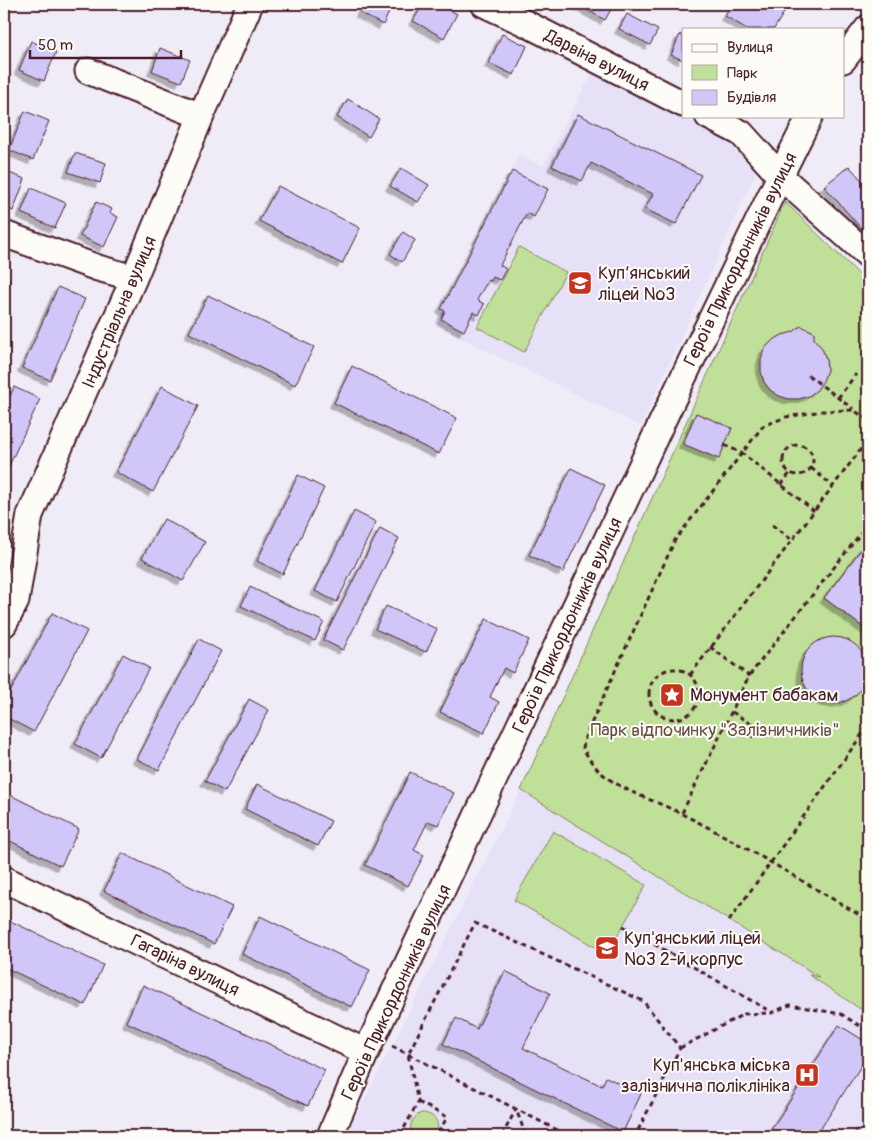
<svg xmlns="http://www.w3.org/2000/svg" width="872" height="1140" font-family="Pangolin,sans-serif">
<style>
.built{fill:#e7e1f7}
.green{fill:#c0e099;stroke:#858062}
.building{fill:#d1c6f8;stroke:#4a1f2b;filter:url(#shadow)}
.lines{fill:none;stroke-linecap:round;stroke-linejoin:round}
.minor-casing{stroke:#4a1f2b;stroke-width:29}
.path{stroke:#4a1f2b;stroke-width:3;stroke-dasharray:5 4;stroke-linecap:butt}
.minor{stroke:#fdfcf7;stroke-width:25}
.labels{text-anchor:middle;stroke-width:4;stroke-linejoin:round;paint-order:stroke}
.street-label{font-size:18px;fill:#4a1f2b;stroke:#fdfcf7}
.poi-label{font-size:18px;fill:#4a1f2b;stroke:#fdfcf7;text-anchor:start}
.park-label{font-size:18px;fill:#684f46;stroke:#fdfcf7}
</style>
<defs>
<filter id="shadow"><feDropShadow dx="-4.5" dy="4.5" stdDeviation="0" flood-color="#0004"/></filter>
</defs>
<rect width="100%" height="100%" fill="#f0ecf7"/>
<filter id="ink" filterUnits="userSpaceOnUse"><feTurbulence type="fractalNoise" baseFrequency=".02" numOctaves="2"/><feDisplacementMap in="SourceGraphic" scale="10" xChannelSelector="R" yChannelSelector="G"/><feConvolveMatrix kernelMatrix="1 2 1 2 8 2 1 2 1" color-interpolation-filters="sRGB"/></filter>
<g filter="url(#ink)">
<!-- built -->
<path class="built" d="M594,69L745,150L753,160L754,170V177L641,426L434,325L519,155L543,166Z
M521,790L821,978L810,976L868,1014V1136H346Z"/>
<!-- green -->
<path class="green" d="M785,202L868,283V540L824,598L868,631V1014L809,975L819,977L521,790Z
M519,247L566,272L524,352L477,327Z
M553,831L646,885L607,954L514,900Z
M421,1113C435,1113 442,1124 435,1136H413C408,1127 411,1118 421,1113Z"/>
<!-- building -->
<path class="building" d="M364,4H393L383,25L360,13Z
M423,4H438L457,14L444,38L413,21Z
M576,4H614L605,20Z
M733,4H789L774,29H747L725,16Z
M627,14L658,30L650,45L619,29Z
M502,34L527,46L514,75L489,63Z
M680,34L683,36V60L671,55Z
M31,41L56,52L44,81L19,70Z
M160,48L190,60L181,82L152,71Z
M348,99L379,119L369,137L337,117Z
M25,111L49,121L33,160L9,150Z
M578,114L701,175L676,224L645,209L653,194L591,163L582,181L552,166Z
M75,153L106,163L100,183L68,172Z
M849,166L868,187V236L824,186Z
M401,168L429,185L418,202L390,186Z
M4,171L25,179L13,211L4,207Z
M512,171L548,189L534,217L527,213L500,265L506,269L500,280L493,277L491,281L488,280L477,300L484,304L479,315L473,312L464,331L441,319L445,311L441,309Z
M278,186L360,228L342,264L259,221Z
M31,188L66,203L55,228L21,213Z
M96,202L112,209L110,213L118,217L104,247L80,236Z
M403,232L415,240L402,262L390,254Z
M4,277L10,280L4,295Z
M58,287L85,299L50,380L22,368Z
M208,295L314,347L295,385L189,333Z
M801,326L814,332V339L822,348L826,359L827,370L823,381L817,390L809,396L799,399H789L779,396L770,390L764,382L761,372V360L764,349L772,341L782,335L793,332Z
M352,366L457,418L439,454L334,403Z
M162,386L198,406L153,492L116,472Z
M14,387L40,399L8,468L4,466V410Z
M696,413L732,428L719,459L683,444Z
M571,468L605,485L563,572L529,555Z
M298,475L324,488L283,574L257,561Z
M354,511L376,522L337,602L315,591Z
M164,519L205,542L183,581L142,558Z
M380,528L399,538L343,650L323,640Z
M868,540V631L824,598Z
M250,587L324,622L315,641L241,606Z
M386,606L437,629L426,652L375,629Z
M52,613L87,631L34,732L4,716V704Z
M486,619L529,640L513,673L504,668L490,697L499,702L484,733L440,712Z
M801 670a33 33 0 1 1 66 0a33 33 0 1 1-66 0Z
M199,639L221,651L159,770L137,759Z
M123,654L149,668L101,758L75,744Z
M249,699L269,710L225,792L205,781Z
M410,772L454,793L438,825L428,821L414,850L424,855L408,886L365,865Z
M257,784L331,821L318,846L245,809Z
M4,792L79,829L61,866L4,838Z
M122,853L232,907L214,944L104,891Z
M260,916L370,970L352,1007L242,954Z
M4,918L103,965L85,1005L4,967Z
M505,971L550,993L523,1048L602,1086L606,1077L641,1094L623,1132L443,1044L456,1018L477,1029Z
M143,985L325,1070L308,1106L126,1022Z
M839,1025L868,1043V1055L816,1136H767Z
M857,1129L868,1136H853Z"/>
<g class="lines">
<defs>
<path id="minor" d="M484,4L527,24L683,104
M843,60L868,28
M88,71L201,116
M708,116L741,133L780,176L868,255
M4,234L98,268L134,278
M4,624L16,601L30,515L134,278L201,116L250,4
M4,879L366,1052
M330,1136L366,1052L670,405L780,176L810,116"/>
</defs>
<!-- minor casing -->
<use href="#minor" class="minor-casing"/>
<!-- path -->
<path class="path" d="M808,375L853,409
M838,398L856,374
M868,419L853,410L822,411L786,417L763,426L675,540L585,737L583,748C588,758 594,767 604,775C626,793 657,801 682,814C746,846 807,884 868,920
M783 460a15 15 0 1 1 30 0a15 15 0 1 1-30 0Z
M724,445L742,453L814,511
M811,468L833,486
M781,485L790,473
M772,525L792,540
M710,647L749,676
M649 694a25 25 0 1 1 50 0a25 25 0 1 1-50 0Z
M690,675L868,440
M732,712L757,727L751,739
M682,813L749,676L868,524
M729,921L868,726
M623,926L771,1012
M392,1046L516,1109L526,1136
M680,1048L744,1014L771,1013L790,1005L841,1014L868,1031
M418,1102L447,1117L437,1136
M400,1136L418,1102L408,1054L475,923L643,1001L680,1048L635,1136
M502,1136L516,1109L569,1136"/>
<!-- minor -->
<use href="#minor" class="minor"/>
</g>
</g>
<!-- icons -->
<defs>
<symbol id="school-square" viewBox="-11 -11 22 22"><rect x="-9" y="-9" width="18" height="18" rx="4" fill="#c8321e" stroke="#fdfcf7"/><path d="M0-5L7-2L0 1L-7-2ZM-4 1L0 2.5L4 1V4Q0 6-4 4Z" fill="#fff"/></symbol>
<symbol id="sight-square" viewBox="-11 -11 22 22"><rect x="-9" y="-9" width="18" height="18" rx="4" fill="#c8321e" stroke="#fdfcf7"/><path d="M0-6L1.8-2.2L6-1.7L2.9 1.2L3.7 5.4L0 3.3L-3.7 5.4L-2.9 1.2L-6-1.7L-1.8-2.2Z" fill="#fff"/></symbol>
<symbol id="hospital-square" viewBox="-11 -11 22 22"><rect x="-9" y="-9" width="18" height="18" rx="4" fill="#c8321e" stroke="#fdfcf7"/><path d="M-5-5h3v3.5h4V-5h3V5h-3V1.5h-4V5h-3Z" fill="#fff"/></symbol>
</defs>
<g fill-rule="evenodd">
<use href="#school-square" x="566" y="269" width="28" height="28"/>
<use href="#sight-square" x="658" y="681" width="28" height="28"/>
<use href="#school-square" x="593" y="934" width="28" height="28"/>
<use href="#hospital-square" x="793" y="1061" width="28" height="28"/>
</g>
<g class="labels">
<!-- street labels -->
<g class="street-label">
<text transform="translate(597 60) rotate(27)" y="6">Дарвіна вулиця</text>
<text transform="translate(740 259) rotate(-64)" y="6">Героїв Прикордонників вулиця</text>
<text transform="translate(119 312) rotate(-67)" y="6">Індустріальна вулиця</text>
<text transform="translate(567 625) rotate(-65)" y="6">Героїв Прикордонників вулиця</text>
<text transform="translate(185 965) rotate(26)" y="6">Гагаріна вулиця</text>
<text transform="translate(396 992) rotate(-65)" y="6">Героїв Прикордонників вулиця</text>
</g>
<!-- poi labels -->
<g class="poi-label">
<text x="598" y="279">Куп’янський<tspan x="598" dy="21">ліцей №3</tspan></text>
<text x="690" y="701">Монумент бабакам</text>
<text x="624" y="944">Куп'янський ліцей<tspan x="624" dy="21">№3 2-й корпус</tspan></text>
<text x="790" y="1071" text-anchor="end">Куп'янська міська<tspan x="790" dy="21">залізнична поліклініка</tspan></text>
</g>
<!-- park labels -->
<g class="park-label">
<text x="715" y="736">Парк відпочинку "Залізничників"</text>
</g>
</g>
<!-- margin -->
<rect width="872" height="1140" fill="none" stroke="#fdfcf7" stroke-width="20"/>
<rect x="10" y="10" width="852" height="1120" fill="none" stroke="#4a1f2b" stroke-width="2" filter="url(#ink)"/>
<!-- legend -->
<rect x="682" y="28" width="162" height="90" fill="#fdfcf7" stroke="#b5a4a5"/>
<rect x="692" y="44" width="25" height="8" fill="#fdfcf7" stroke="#b5a4a5"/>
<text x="727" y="52" font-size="15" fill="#4a1f2b">Вулиця</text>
<rect x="692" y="65" width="25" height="15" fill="#c0e099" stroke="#b5a4a5"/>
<text x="727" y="78" font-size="15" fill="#4a1f2b">Парк</text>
<rect x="692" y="90" width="25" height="15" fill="#d1c6f8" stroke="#b5a4a5"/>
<text x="727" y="102" font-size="15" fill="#4a1f2b">Будівля</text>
<!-- scale -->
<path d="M30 50v8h151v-8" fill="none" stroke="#4a1f2b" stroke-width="2.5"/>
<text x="38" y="50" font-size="15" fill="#4a1f2b" stroke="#fdfcf7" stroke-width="4" paint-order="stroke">50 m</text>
</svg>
